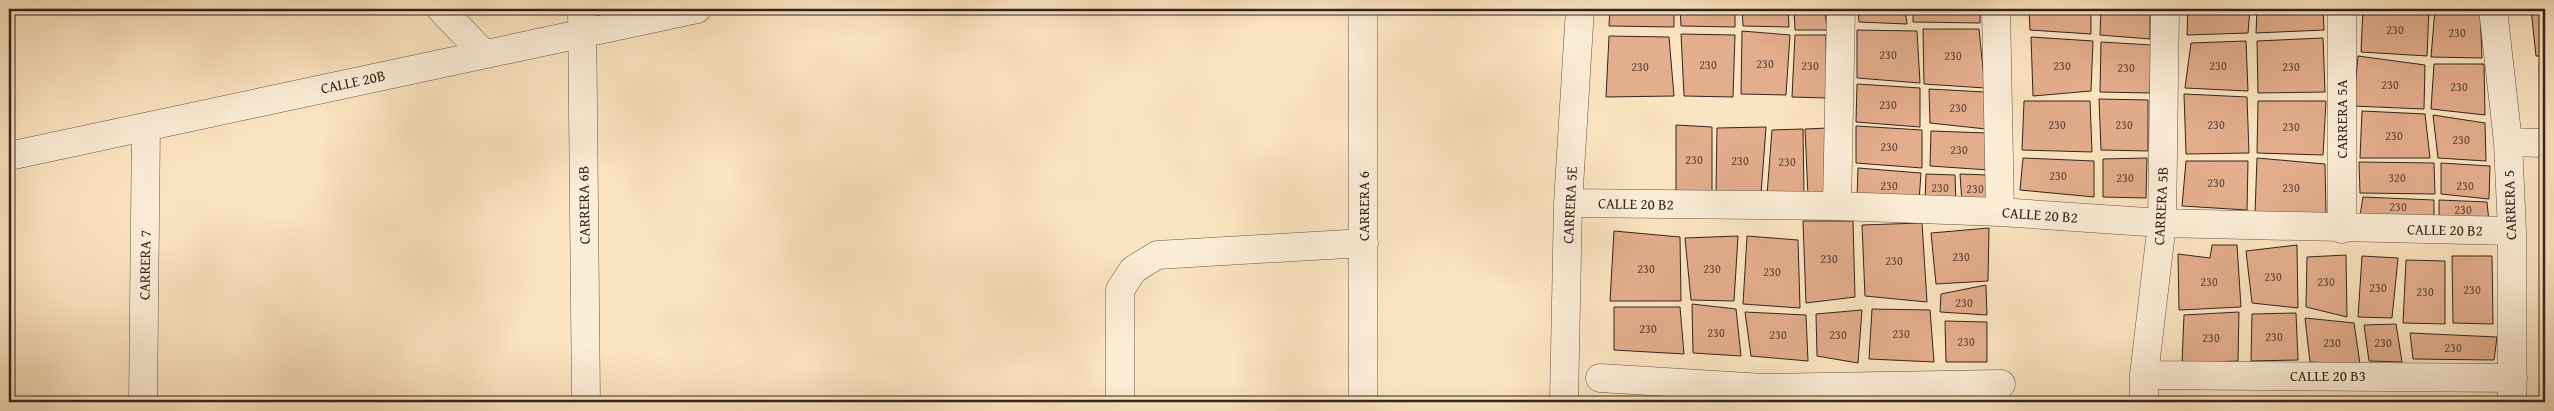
<svg xmlns="http://www.w3.org/2000/svg" width="2554" height="411" font-family="'Gentium Book Plus',serif">
<style>
.building{fill:#e4ad8d;stroke:#32241d}
.lines{fill:none;stroke-linecap:round;stroke-linejoin:round}
.minor-casing{stroke:#645446;stroke-width:29}
.minor{stroke:#fcedd7;stroke-width:28}
.labels{text-anchor:middle;stroke-width:4;stroke-linejoin:round;paint-order:stroke}
.number-label{font-size:12px;fill:#5e4639}
.street-label{font-size:15px;fill:#32241d;stroke:#fcedd7}
</style>
<rect width="100%" height="100%" fill="#fbe4c1"/>
<filter id="stains"><feTurbulence type="fractalNoise" baseFrequency=".004" numOctaves="4"/><feColorMatrix values="0 0 0 0 .2 0 0 0 0 .09 0 0 0 0 .02 0 0 0 .5 -.17"/></filter>
<radialGradient id="worn" r=".72"><stop offset=".6" stop-color="#630" stop-opacity="0"/><stop offset="1" stop-color="#630" stop-opacity=".3"/></radialGradient>
<!-- building -->
<path class="building" d="M1610,9H1674V27L1609,26Z
M1680,9H1735V27L1681,26Z
M1742,9H1788L1789,27L1743,26Z
M1794,9H1825L1827,30H1795Z
M1858,9H1905L1907,24L1859,22Z
M1913,9H1980V23L1913,22Z
M2029,9H2091V34L2030,30Z
M2101,9H2150V39L2100,35Z
M2188,9H2250L2248,33L2187,35Z
M2257,9H2323L2324,30L2256,33Z
M2363,9H2429L2427,56L2361,52Z
M2435,9H2480L2482,58L2431,57Z
M2531,9H2545V56H2536Z
M1923,29H1979L1985,88L1924,84Z
M1857,30L1917,31L1920,83L1857,78Z
M1742,31L1790,35L1786,95L1741,94Z
M1681,34L1735,35L1733,97L1684,96Z
M1795,35H1826L1827,98L1792,97Z
M1609,36L1669,37L1674,96L1606,97Z
M2031,37L2093,41L2091,91L2033,96Z
M2323,38L2325,92L2258,93L2257,41Z
M2246,41L2248,91L2185,88L2191,43Z
M2101,42L2152,45L2150,93L2100,92Z
M2358,56L2425,65L2424,109L2353,106Z
M2434,64H2484L2485,115L2431,109Z
M2539,65H2545V117H2542Z
M1857,84L1920,88V127L1856,122Z
M1929,89L1985,92L1986,129L1930,123Z
M2184,94L2247,97L2249,153L2186,154Z
M2099,99L2148,100V151L2101,150Z
M2024,101H2090L2092,152L2022,150Z
M2258,101H2326L2323,155L2257,153Z
M2362,111L2425,114L2430,158H2360Z
M2433,115L2485,123L2486,161L2438,158Z
M1676,125L1712,127V196L1676,194Z
M1856,126L1922,130V168L1856,163Z
M1766,127L1761,194L1716,193L1717,128Z
M1829,128L1828,195L1808,196L1805,129Z
M1803,129L1804,195H1767L1772,130Z
M1931,131L1987,133L1989,170L1930,166Z
M2023,158L2094,161V197L2020,190Z
M2147,158L2146,198L2103,197V159Z
M2257,158L2325,164L2326,214L2255,213Z
M2186,161H2248L2247,210L2182,206Z
M2359,162L2434,163L2435,194L2360,193Z
M2441,163L2490,166L2489,199L2441,194Z
M1858,168L1921,173L1919,201L1857,199Z
M1926,174L1955,175L1956,203L1925,201Z
M1960,174L1988,175L1990,205L1962,203Z
M2363,197L2434,200V218L2360,215Z
M2439,200L2487,202L2489,222L2439,218Z
M1803,221H1853L1855,297L1806,303Z
M1922,223L1927,302L1865,296L1862,225Z
M1989,228L1988,281L1936,284L1931,233Z
M1614,231L1680,237L1681,301H1610Z
M1738,236L1734,301L1691,300L1685,238Z
M1747,236L1798,240L1800,308L1743,304Z
M2212,245H2237L2241,307L2179,310L2178,254L2210,258Z
M2297,245L2298,308L2252,303L2246,251Z
M2346,255L2347,317L2306,307L2307,257Z
M2362,256L2398,258L2392,318L2358,317Z
M2452,256H2492L2493,324L2453,323Z
M2406,260L2445,261V324L2403,323Z
M1986,285L1987,315L1940,312L1941,294Z
M1692,304L1736,309L1741,356L1693,353Z
M1614,307H1680L1684,354L1614,350Z
M1872,309L1930,310L1934,362L1869,359Z
M1862,310L1858,363L1817,356L1816,314Z
M1745,312L1806,315L1808,361L1751,356Z
M2239,312L2238,361L2182,363L2184,315Z
M2296,313L2298,360L2251,361L2252,314Z
M2305,318L2354,323L2360,364L2310,362Z
M1945,321L1987,322V362H1946Z
M2396,324L2402,362L2369,361L2364,325Z
M2410,333L2497,337L2494,360L2413,359Z"/>
<g class="lines">
<defs>
<path id="minor" d="M441,9L483,53
M582,9L586,402
M1996,9L2000,212
M2342,9V229
M2493,9L2508,142L2512,231V402
M2508,142L2545,143
M9,156L697,9
M1568,203L1837,206L2000,212L2162,223L2512,231
M1837,206L1841,9
M2144,375L2513,378
M1600,378L1764,388L2001,384
M143,402L146,127
M1120,402V290L1133,270L1157,255L1364,243
M1363,402V9
M1564,402L1568,203L1580,9
M2144,402V375L2162,223L2165,9"/>
</defs>
<!-- minor casing -->
<use href="#minor" class="minor-casing"/>
<!-- minor -->
<use href="#minor" class="minor"/>
</g>
<g class="labels">
<!-- number labels -->
<g class="number-label">
<text x="2395" y="34">230</text>
<text x="2457" y="37">230</text>
<text x="1888" y="59">230</text>
<text x="1953" y="60">230</text>
<text x="1765" y="68">230</text>
<text x="1708" y="69">230</text>
<text x="1810" y="70">230</text>
<text x="2062" y="70">230</text>
<text x="2218" y="70">230</text>
<text x="1640" y="71">230</text>
<text x="2291" y="71">230</text>
<text x="2126" y="72">230</text>
<text x="2390" y="89">230</text>
<text x="2459" y="91">230</text>
<text x="1888" y="109">230</text>
<text x="1958" y="112">230</text>
<text x="2057" y="129">230</text>
<text x="2124" y="129">230</text>
<text x="2216" y="129">230</text>
<text x="2291" y="131">230</text>
<text x="2394" y="140">230</text>
<text x="2461" y="144">230</text>
<text x="1889" y="151">230</text>
<text x="1959" y="154">230</text>
<text x="1694" y="164">230</text>
<text x="1740" y="165">230</text>
<text x="1787" y="166">230</text>
<text x="2058" y="180">230</text>
<text x="2125" y="182">230</text>
<text x="2397" y="182">320</text>
<text x="2216" y="187">230</text>
<text x="1889" y="190">230</text>
<text x="2465" y="190">230</text>
<text x="1940" y="192">230</text>
<text x="2291" y="192">230</text>
<text x="1975" y="193">230</text>
<text x="2398" y="211">230</text>
<text x="2463" y="214">230</text>
<text x="1961" y="261">230</text>
<text x="1829" y="263">230</text>
<text x="1894" y="265">230</text>
<text x="1646" y="273">230</text>
<text x="1712" y="273">230</text>
<text x="1772" y="276">230</text>
<text x="2273" y="281">230</text>
<text x="2209" y="286">230</text>
<text x="2326" y="286">230</text>
<text x="2378" y="292">230</text>
<text x="2472" y="294">230</text>
<text x="2425" y="296">230</text>
<text x="1964" y="307">230</text>
<text x="1648" y="333">230</text>
<text x="1716" y="337">230</text>
<text x="1901" y="338">230</text>
<text x="1778" y="339">230</text>
<text x="1838" y="339">230</text>
<text x="2274" y="341">230</text>
<text x="2211" y="342">230</text>
<text x="1966" y="346">230</text>
<text x="2332" y="347">230</text>
<text x="2383" y="347">230</text>
<text x="2453" y="352">230</text>
</g>
<!-- street labels -->
<g class="street-label">
<text transform="translate(353 82) rotate(-12)" y="5">CALLE 20B</text>
<text transform="translate(2342 119) rotate(-90)" y="5">CARRERA 5A</text>
<text transform="translate(1636 204) rotate(1)" y="5">CALLE 20 B2</text>
<text transform="translate(584 205) rotate(-91)" y="5">CARRERA 6B</text>
<text transform="translate(1570 205) rotate(-87)" y="5">CARRERA 5E</text>
<text transform="translate(2510 205) rotate(-92)" y="5">CARRERA 5</text>
<text transform="translate(1364 206) rotate(-90)" y="5">CARRERA 6</text>
<text transform="translate(2161 206) rotate(-87)" y="5">CARRERA 5B</text>
<text transform="translate(2040 215) rotate(4)" y="5">CALLE 20 B2</text>
<text transform="translate(2445 230) rotate(1)" y="5">CALLE 20 B2</text>
<text transform="translate(145 265) rotate(-89)" y="5">CARRERA 7</text>
<text x="2328" y="381">CALLE 20 B3</text>
</g>
</g>
<!-- margin -->
<rect width="2554" height="411" fill="none" stroke="#fbe4c1" stroke-width="30"/>
<rect x="10" y="10" width="2534" height="391" fill="none" stroke="#32241d" stroke-width="2.5"/>
<rect x="15" y="15" width="2524" height="381" fill="none" stroke="#32241d"/>
<rect width="100%" height="100%" filter="url(#stains)"/>
<rect width="100%" height="100%" fill="url(#worn)"/>
</svg>
